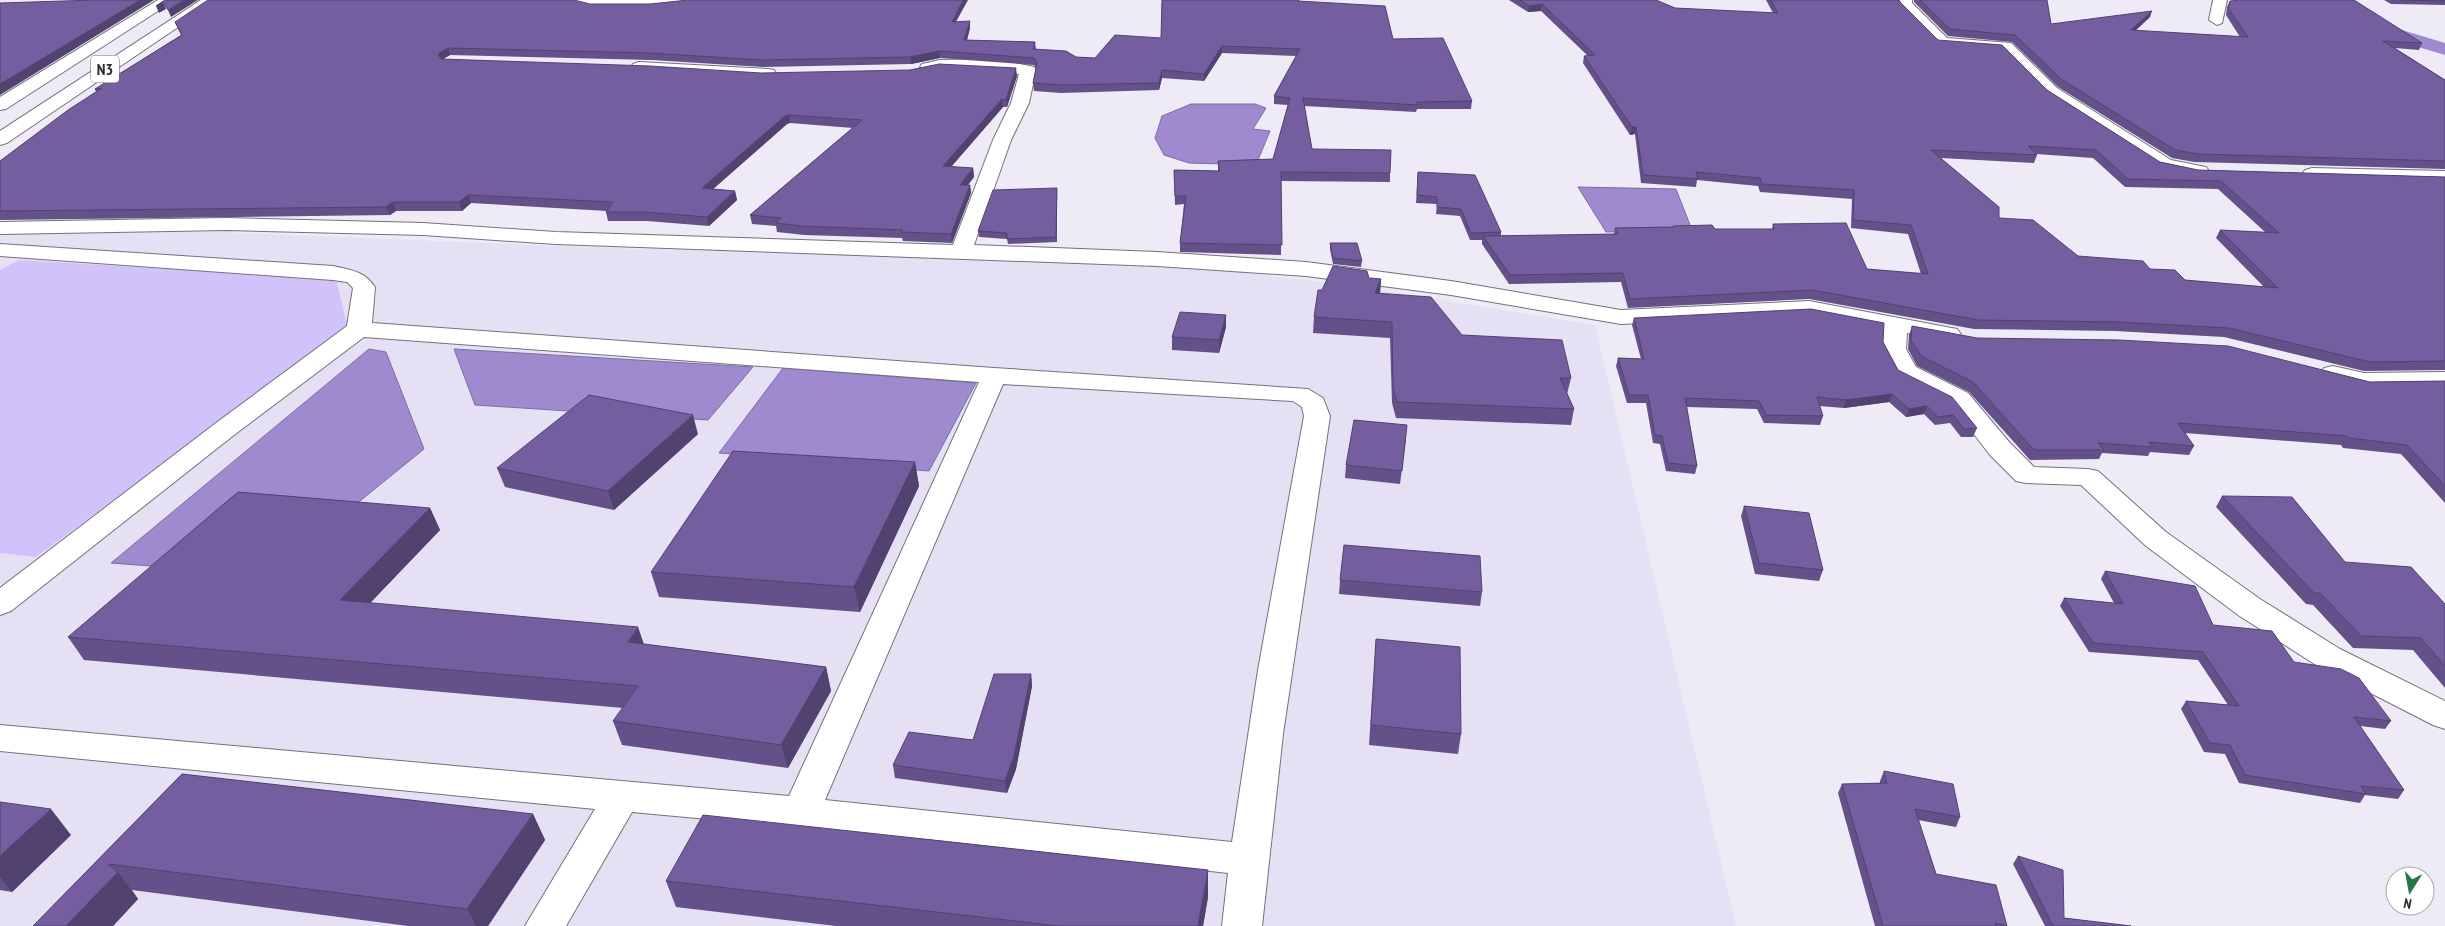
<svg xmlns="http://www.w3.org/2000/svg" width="2445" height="926" font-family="'PT Sans Narrow',sans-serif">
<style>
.built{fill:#e5e0f4}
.green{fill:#d2c2fb}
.water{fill:#9f8ad0;stroke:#7c6da0}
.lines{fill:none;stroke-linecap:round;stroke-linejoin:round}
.canal{fill:#9f8ad0;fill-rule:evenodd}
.minor-casing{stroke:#74717c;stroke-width:2}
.highway-casing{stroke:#74717c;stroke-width:2}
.minor{fill:#fff;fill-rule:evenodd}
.highway{fill:#fff;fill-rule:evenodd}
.wall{fill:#64518a;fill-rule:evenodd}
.shaded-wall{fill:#514270}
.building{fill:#745ea0;stroke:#514270;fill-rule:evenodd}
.labels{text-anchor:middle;stroke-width:5;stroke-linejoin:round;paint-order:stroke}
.shield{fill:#fff;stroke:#6b6a6d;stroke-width:1}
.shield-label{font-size:16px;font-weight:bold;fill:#2b2a2f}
</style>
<rect width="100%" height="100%" fill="#eeebf7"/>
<!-- built -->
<path class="built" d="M218,232L634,249L827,252L1218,269L1360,287L1595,325L1736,926H0V233Z"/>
<!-- green -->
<path class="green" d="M19,260L336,279L348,328L36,557L0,553V270Z"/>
<!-- water -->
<path class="water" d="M1191,104H1255L1266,108L1253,129L1270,131L1256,165L1189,163L1164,155L1155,138L1162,116Z
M1578,187L1676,189L1692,230L1606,232Z
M369,349L386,352L424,449L355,505L233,496L151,566L111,563Z
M454,349L753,367L708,420L475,405Z
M783,368L976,383L929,471L719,453Z"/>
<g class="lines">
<!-- canal -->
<path class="canal" d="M2302,0H2324L2349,14L2445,43V55L2335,22Z"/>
<defs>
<path id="minor" d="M569,0H706L699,4C676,7 582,19 569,0Z
M1898,0H1912V3L1947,38L2011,43L2057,88L2171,160L2206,167L2209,171L2206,175L2199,177L2158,168L2045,96L2000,50L1937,45L1899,7Z
M2213,0H2227L2222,23L2217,25L2209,20Z
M940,60C970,59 1004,59 1034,67L1036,70L1029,103L1011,140L974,245L1157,252L1306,262L1451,281L1621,310L1809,301L1957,329L1961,334L1957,339L1949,341L1907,333L1906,349L1916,367L1968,393L2010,443L2034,467L2088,469L2098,471L2166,532L2260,599L2340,649L2445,701V729L2433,725L2316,665L2238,615L2146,546L2081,485L2026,483L2016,481L1990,455L1950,403L1897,377L1882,349L1884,329L1809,315L1621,324L1451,295L1306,276L1157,266L556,244L423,235L227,230L0,234V222L227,218L423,223L556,232L953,245L993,140L1011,103L1019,74L965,69L928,72L920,67L922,64Z
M639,62L768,69L774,70L776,74L774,78L768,79L633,70L631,67L633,64Z
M2312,168L2445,171V183L2305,178L2302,174L2305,170Z
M0,244L333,266C351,270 364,271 375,287L372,323L994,368L1308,389L1323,398L1330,416L1283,734L1262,926H1222L1228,873L936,840L632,812L566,926H525L595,809L0,751V725L789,796L979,382L364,337L234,435L11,611L0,615V588L216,423L347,326L353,288L347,282L333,280L0,256ZM1003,384L1293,401L1302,407L1304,416L1258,670L1232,842L825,800Z
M2333,366L2364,373L2445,372V388L2364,389L2324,378L2321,373L2324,368Z"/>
<path id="highway" d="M158,0H175L6,109L0,110V97Z
M201,0H218L7,143L0,145V131Z"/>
</defs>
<!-- minor casing -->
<use href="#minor" class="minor-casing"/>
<!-- highway casing -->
<use href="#highway" class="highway-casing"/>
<!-- minor -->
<use href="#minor" class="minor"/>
<!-- highway -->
<use href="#highway" class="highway"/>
</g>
<!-- wall -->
<path class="wall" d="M1162,0H1299V1L1393,39L1472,101L1471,109H1417L1416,112L1304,106L1312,149L1390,173V182L1281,181V255L1180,252V243L1184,204L1175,205L1174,170L1218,171V161L1273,159L1288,105L1274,104V96L1296,56L1222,53L1204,81L1162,78L1159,90L1061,93L1034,91L1033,83L1036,68L1034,65L940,58L911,64L763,67L652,60L450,55L443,59L761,73L1017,76L1007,107H1003L951,167L973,168L974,177L968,185H970L971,193L952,243L903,241L902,238L804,235L777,232L776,226L752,224L750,215L853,128L790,123L787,124L713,189L735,191L737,200L709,226L647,221H608L606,212L607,211L471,203L462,211H396L390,215L0,220V161L96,92L95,89L181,35L175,22L590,4L956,22L970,28L967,40L1035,42L1036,49L1076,57L1095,58L1161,38Z
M1509,0H1656L1675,8L1773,13L1766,0H1899L1900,2L1938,40L2047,90L2160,162L2198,170L2445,177V370L2364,371L2224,337L2115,331L1974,329L1809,299L1628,308L1621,282L1509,284L1482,244V240H1470L1460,216L1436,214L1437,204L1416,203L1418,172L1501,232V236L1614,234L1615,228L1673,227V226L1715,229H1772L1773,224L1867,269L1921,274L1908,234L1851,228L1852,199L1760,192L1758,186L1697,180L1696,187L1641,183L1635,134L1630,135L1583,63L1584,56H1588L1541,11L1528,12ZM2036,154L2093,158L2125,187L2218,189L2265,232L2220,230L2216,238L2264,287L2185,280L2150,269L2078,256L1999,218L1941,158L2034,163L2037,155Z
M1914,0H2047L2051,24L2150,17L2135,31L2240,37L2226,15L2227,7L2230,1L2422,43L2419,50L2395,48L2445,80V169L2194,162L2172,158L2058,87L2012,42L1948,36L1914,2Z
M2384,0H2445V5L2391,4Z
M1057,188V242L1008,244L1007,239L979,237L978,231Z
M1330,243L1362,261L1361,267L1333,264L1330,249Z
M1369,278L1381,279L1380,293L1462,335L1571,378L1567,394L1574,409L1571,425L1396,418L1392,403L1390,338L1313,333L1314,317L1322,290Z
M1226,315V327L1219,353L1172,350V337Z
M1634,318L1883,342L1898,370L1977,428L1973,437H1961L1950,423L1935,425L1924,414L1906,417L1889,402L1844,408L1819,406L1823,416L1820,425L1764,423L1757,409L1687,407L1697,466L1695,474L1666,471L1660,444L1653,443L1646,403H1627L1616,366L1618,358L1641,359L1632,325Z
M1912,326L1977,338L2370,382L2445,381V503L2401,454L2343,448L2341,445L2185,433L2194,446L2189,455L2150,452L2148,456L2102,453L2099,459L2030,460L1969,392L1917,366L1908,349L1909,335Z
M698,434L614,510L505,487L497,468Z
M1406,438L1400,484L1345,478L1346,465Z
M915,462L919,486L860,612L659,597L651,572Z
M2222,496L2345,562L2445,604V688L2413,650L2353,648L2313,605L2306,604L2216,507Z
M1744,506L1823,570L1819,581L1755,574L1741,516Z
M430,508L440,530L370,603L644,644L826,667L831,691L788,768L622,745L613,721L623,708L84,660L68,637Z
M2105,571L2213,625L2294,662L2391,721L2385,729L2360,726L2404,790L2398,799L2365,795L2360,803L2239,783L2225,754L2204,752L2181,709L2186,701L2228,705L2198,660L2089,652L2060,606L2064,598L2114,603L2101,579Z
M1340,580L1482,592L1480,606L1339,594Z
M1376,639L1461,734L1458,754L1369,745Z
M1031,674L1032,686L1016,769L1007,793L895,778L893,765L973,740Z
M1884,771L1960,817L1956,827L1918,820L1936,874L2007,926H1875L1838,793L1842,784L1880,783V781Z
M182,774L533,814L545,840L488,926H408L132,890L138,899L113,926H33Z
M0,802L71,835L12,892L0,890Z
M2018,856L2064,918L2131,926H2045L2013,864Z
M666,881L1208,897L1203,926H836L676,907Z"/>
<!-- shaded-wall -->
<path class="shaded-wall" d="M140,0H154L0,95V84Z
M184,0H198L171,17L168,10Z
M963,0H968L952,29V22Z
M163,2L166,9L159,13L156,6Z
M1542,4L1541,11L1528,12L1529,6Z
M2152,11L2150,17L2128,37L2131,30Z
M970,21V28L965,47L964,40Z
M1222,46V53L1204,81V74Z
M448,48L450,55L440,61L438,54Z
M939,51L940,58L911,64L910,57Z
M1016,68L1017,76L1007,107L1006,100Z
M1162,70V78L1159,90V83Z
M1002,99L1003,107L944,175L943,166Z
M789,115L790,123L787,124L704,197L702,188L785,116Z
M1632,127H1636L1635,134L1630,135Z
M973,168L974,177L961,193L960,185Z
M970,185L971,193L952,243L951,234Z
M735,191L737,200L709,226L707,217Z
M468,195L471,203L462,211L459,202Z
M393,202L396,211L390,215L386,207Z
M1381,279L1380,294L1375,293Z
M1226,315V327L1219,353V340Z
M1892,394L1889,402L1844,408L1846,400Z
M1927,406L1924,414L1906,417L1909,409Z
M693,415L698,434L614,510L608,491Z
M915,462L919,486L860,612L854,587Z
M430,508L440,530L351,623L340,600Z
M638,627L646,650L628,642Z
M826,667L831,691L788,768L781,745Z
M1031,674L1032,686L1016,769L1007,793L1005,781Z
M51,809L71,835L12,892L0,877V856Z
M533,814L545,840L488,926H476L467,909Z
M1208,870V897L1203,926H1198Z
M118,872L138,899L113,926H66Z"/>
<!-- building -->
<path class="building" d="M95,0H140L0,84V3Z
M165,0H184L168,10L163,2L156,6Z
M208,0H574L590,4H650L688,0H963L952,22L970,21L964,40L1035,42L1033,49L1066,51L1076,57L1095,58L1115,35L1161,38L1162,0H1298V1L1385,6L1393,39L1443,38L1472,101L1417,102V105L1303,98L1312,149L1391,150L1390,173L1281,172L1282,245L1180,243L1186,196H1175L1174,170L1220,171L1218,161L1273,159L1290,98L1274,96L1300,49L1222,46L1204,74L1162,70L1159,83L1061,85L1033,83L1037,63L1034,58L939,51L910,57L762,60L650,53L448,48L438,54L441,59L650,66L761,73L910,70L939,64L1016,68L1006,100L1002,99L943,166L973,168L960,185H970L951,234L901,232L903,230L802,226L776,223L781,218L750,215L862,120L789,115L785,116L702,188L735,191L707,217L644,212H606L613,202L468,195L459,202H393L386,207L0,211V161L68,110L102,88L95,89L182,35L175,22Z
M1520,0H1656L1675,8L1778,13L1771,0H1899L1900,2L1938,40L2002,45L2047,90L2160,162L2198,170L2445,177V361L2370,362L2229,328L2119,322L1978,320L1812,290L1630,299L1623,273L1510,275L1483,236L1618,234L1615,228L1674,227L1673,226L1712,225L1715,229H1774L1773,224L1846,223L1867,269L1928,274L1911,225L1853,220L1854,190L1762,184L1760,178L1696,172L1698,179L1643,175L1636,127H1632L1584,56L1595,55L1542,4L1529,6ZM2028,146L2096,150L2128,179L2221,181L2279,233L2220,230L2278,288L2185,280L2175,270L2150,269L2143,261L2078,256L2033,220L1999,218V207L1931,150L2037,155Z
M1920,0H2047L2051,24L2152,11L2131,30L2248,37L2228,8L2230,1L2242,0H2354L2422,43L2383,41L2445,80V161L2198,154L2175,150L2061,79L2015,35L1950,29Z
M2400,0H2445V1Z
M1418,172L1475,175L1501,232L1471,233L1461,209L1437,207V197L1417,195Z
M1057,188L1056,237L1007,239V233L978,231L993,190Z
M1330,243H1357L1362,261L1333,258Z
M1333,266L1367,271L1369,278L1381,279L1375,293L1431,297L1462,335L1562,340L1571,378H1560L1574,409L1397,402L1393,387L1392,322L1314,317L1318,290H1322Z
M1811,309L1884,323L1883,342L1898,370L1952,397L1977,428L1964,429L1953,415L1938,417L1927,406L1909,409L1892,394L1846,400L1817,397L1823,416L1766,415L1759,401L1685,398L1697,466L1668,463L1662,436L1655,435L1648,395H1629L1618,358L1644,359L1634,318Z
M1180,312L1226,315L1219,340L1172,337Z
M1912,326L1977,338L2119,340L2228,346L2370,382L2445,381V486L2407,445L2349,438L2347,436L2178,423L2194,446L2149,442L2153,447L2098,443L2104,450H2034L1973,382L1921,356L1911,340Z
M589,395L693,415L608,491L497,468Z
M1354,420L1407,425L1402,471L1346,465Z
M733,451L915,462L854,587L651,572Z
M238,492L430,508L340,600L638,627L628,642L826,667L781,745L613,721L638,686L68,637Z
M2222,496L2292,497L2345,562L2411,567L2445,604V666L2421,638L2361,636L2320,593H2314Z
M1744,506L1809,513L1823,570L1759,563Z
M1344,545L1480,556L1482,592L1340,580Z
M2105,571L2195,586L2213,625L2272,631L2294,662L2341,669L2359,678L2391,721L2354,717L2404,790L2361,786L2366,794L2245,775L2230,745L2210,743L2186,701L2239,706L2203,652L2093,643L2064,598L2123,604Z
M1376,639L1460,647L1461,734L1371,725Z
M994,674H1031L1014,756L1005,781L893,765L909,732L973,740Z
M1884,771L1953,784L1960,817L1915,809L1936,874L1996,885L2007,926L1995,923L1996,926H1883L1842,784L1887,783Z
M182,774L533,814L467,909L108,864L118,872L66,926H33Z
M0,802L51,809L0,856Z
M703,815L1208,870L1198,926H1058L666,881Z
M2018,856L2063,870L2064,918L2131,926H2053Z"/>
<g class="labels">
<!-- shield labels -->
<rect class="shield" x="91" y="55.5" width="28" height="27" rx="4"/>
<g class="shield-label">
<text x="105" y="75">N3</text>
</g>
</g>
<!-- north arrow -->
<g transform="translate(2410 891) rotate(191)"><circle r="24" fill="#ffffff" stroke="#aaaaac"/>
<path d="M0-4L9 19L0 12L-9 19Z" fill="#277646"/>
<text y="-8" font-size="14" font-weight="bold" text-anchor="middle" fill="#2b2a2f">N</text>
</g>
</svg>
